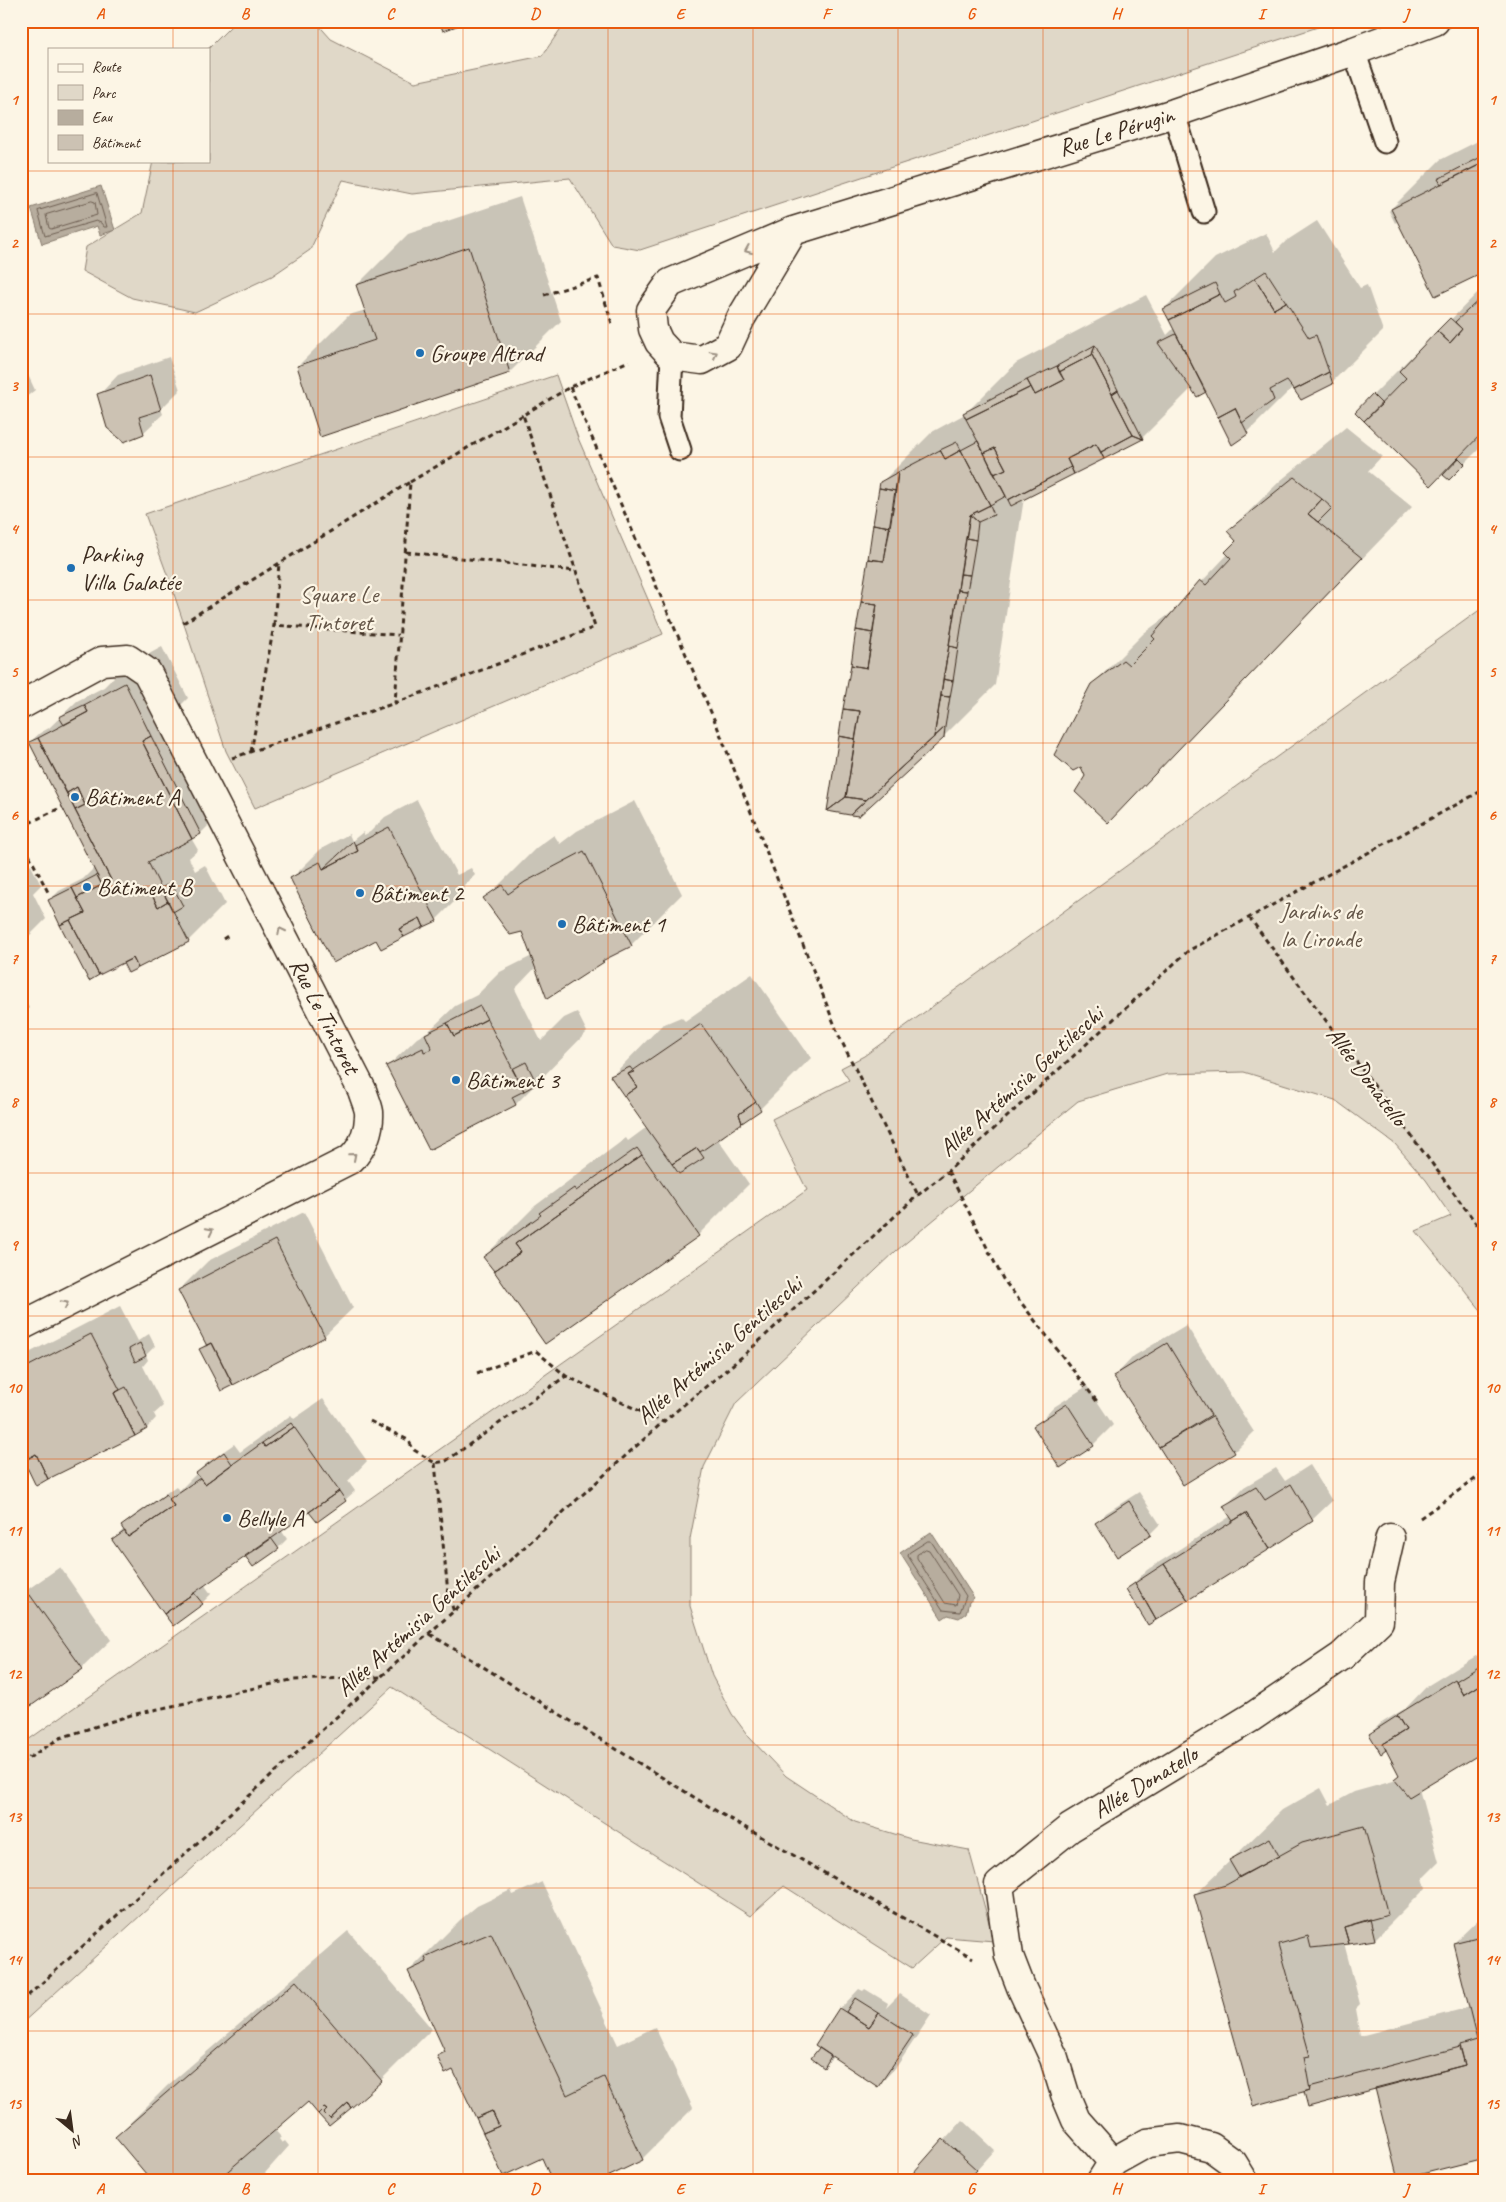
<svg xmlns="http://www.w3.org/2000/svg" width="1506" height="2202" font-family="Caveat,sans-serif">
<style>
.green{fill:#e0d8c8;stroke:#8e8173}
.water{fill:#b7ad9e;stroke:#85796b}
.shadow{fill:#0003}
.lines{fill:none;stroke-linecap:round;stroke-linejoin:round}
.shore{stroke:#6d5e51;stroke-width:1}
.building{fill:#ccc2b3;stroke:#3b2a1e}
.service-casing{stroke:#3b2a1e;stroke-width:25}
.minor-casing{stroke:#3b2a1e;stroke-width:31}
.path{stroke:#3b2a1e;stroke-width:3;stroke-dasharray:5 4;stroke-linecap:butt}
.service{stroke:#fcf5e5;stroke-width:21}
.minor{stroke:#fcf5e5;stroke-width:28}
.oneway{stroke:#9c9082}
.grid{fill:none;stroke:#e8590c;stroke-width:1;stroke-opacity:0.55}
.poi-dot{fill:#1f6fb2;stroke:#fcf5e5;stroke-width:2}
.labels{text-anchor:middle;stroke-width:4.5;stroke-linejoin:round;paint-order:stroke}
.street-label{font-size:24px;fill:#3b2a1e;stroke:#fcf5e5}
.poi-label{font-size:24px;fill:#3b2a1e;stroke:#fcf5e5;text-anchor:start}
.park-label{font-size:24px;fill:#645648;stroke:#fcf5e5}
.neatline{fill:none;stroke:#e8590c;stroke-width:2}
.grid-label{font-size:16px;text-anchor:middle;font-weight:bold;fill:#e8590c}
</style>
<rect width="100%" height="100%" fill="#fcf5e5"/>
<filter id="ink" filterUnits="userSpaceOnUse"><feTurbulence type="fractalNoise" baseFrequency=".02" numOctaves="2"/><feDisplacementMap in="SourceGraphic" scale="10" xChannelSelector="R" yChannelSelector="G"/><feConvolveMatrix kernelMatrix="1 2 1 2 8 2 1 2 1" color-interpolation-filters="sRGB"/></filter>
<g filter="url(#ink)">
<!-- green -->
<path class="green" d="M236,21H315L331,39L415,82L542,56L566,21H1336L640,250L612,245L570,178L412,194L343,180L310,250L272,276L195,312L132,298L82,271L86,247L142,213L153,161H209L208,49Z
M556,375L578,438L663,634L255,808L226,751L172,588L145,514Z
M1485,606V1315L1416,1231L1451,1216L1426,1180L1395,1144L1335,1100L1244,1072L1167,1074L1078,1101L896,1251L736,1403L704,1467L690,1539V1606L712,1676L732,1714L749,1737L786,1776L855,1822L911,1839L969,1850L994,1941L946,1937L912,1968L784,1886L750,1916L392,1687L21,2024V1745L807,1190L772,1119L849,1080L841,1068L864,1056Z"/>
<!-- water -->
<path class="water" d="M101,186L115,230L100,235L97,226L42,244L31,208Z
M931,1532L974,1598L969,1602L966,1613L959,1618L948,1615L942,1619L900,1553Z"/>
<!-- shadow -->
<path class="shadow" d="M1485,133V271L1398,221L1395,223L1389,211L1440,160L1476,142Z
M520,197L561,321L510,372L321,435L298,366L349,315L366,310L357,285L408,234Z
M1317,221L1360,288L1367,285L1383,331L1332,382L1293,387L1247,433L1206,390L1192,388L1142,438L1024,498L995,685L943,737L858,815L829,810L881,483L932,432L965,414L1016,363L1146,295L1167,335L1174,328L1164,309L1215,258L1266,233L1275,252L1286,241Z
M1485,285V443L1449,479L1373,395L1424,344L1425,346Z
M169,357L180,390L161,409L163,414L143,433L99,395L118,375Z
M21,360L35,390L21,401Z
M1346,427L1382,456L1368,471L1412,507L1108,822L1087,776L1092,685L1144,633L1175,610L1228,554L1238,541L1229,531L1280,481Z
M162,647L188,698L180,706L210,824L201,833L191,838L198,850L189,858L195,871L205,865L225,904L188,941L124,961L98,974L50,900L59,891L83,879L94,868L30,742L40,733L49,728L77,701L104,687L123,668Z
M417,800L457,875L471,868L475,875L463,887L465,891L436,920L377,939L292,878L321,849L349,834L352,841L363,832L364,835L370,832L385,817Z
M635,801L682,894L631,945L607,957L547,997L536,967L515,989L541,1041L564,1018L577,1012L587,1032L516,1104L430,1149L388,1066L417,1038L429,1031L455,1006L477,995L500,972L532,956L523,930L485,899L536,848L554,835L560,844L577,831Z
M21,846L41,885L33,893L46,919L21,944Z
M752,974L811,1058L760,1109L731,1129L719,1141L749,1184L698,1235L545,1343L484,1257L535,1206L626,1138L628,1141L647,1127L612,1076L662,1025L681,1017L685,1021Z
M21,993L29,1008L21,1016Z
M304,1212L353,1308L324,1336L201,1349L207,1343L179,1290L208,1261Z
M120,1306L138,1341L149,1334L155,1346L146,1355L148,1360L143,1366L163,1406L154,1414L156,1418L147,1428L134,1434L25,1461L29,1456L21,1440V1357Z
M1186,1325L1254,1432L1234,1452L1183,1483L1115,1376L1134,1356Z
M1087,1386L1113,1425L1093,1445L1035,1427L1054,1407Z
M323,1399L367,1461L348,1481L355,1491L345,1500L310,1510L281,1530L287,1539L278,1548L246,1555L204,1584L211,1594L202,1603L170,1610L113,1540L124,1529L122,1526L132,1517L176,1486L179,1491L207,1463L234,1444L240,1452L291,1415L294,1419Z
M1310,1465L1332,1501L1312,1520L1127,1590L1147,1570L1231,1516L1225,1507L1244,1487L1276,1468L1285,1481Z
M1139,1492L1160,1524L1150,1534L1118,1555L1097,1523L1106,1513Z
M60,1567L111,1640L82,1668L21,1711V1594Z
M1484,1651L1485,1750L1419,1789L1439,1862L1423,1878L1426,1888L1375,1939L1344,1943L1360,2004L1355,2009L1360,2036L1470,2007L1454,1943L1485,1913V2156L1399,2178L1376,2086L1309,2105L1305,2090L1196,1894L1282,1810L1321,1788L1330,1805L1354,1792L1397,1780L1400,1775L1387,1748L1381,1752L1370,1734L1380,1724L1406,1708L1427,1686Z
M542,1882L618,2045L655,2027L693,2108L642,2159L543,2157L454,2068L438,2056L445,2049L409,1971L460,1920L477,1906L511,1890L513,1895Z
M348,1931L432,2029L381,2080L329,2125L308,2100L274,2129L281,2137L279,2139L282,2143L285,2141L289,2146L258,2181H154L116,2137L167,2086Z
M859,1989L863,1991L865,1989L888,2003L886,2008L900,1994L931,2015L897,2066L878,2086L834,2056L824,2066L813,2057L821,2048L840,2009Z
M963,2120L995,2150L967,2181H908Z"/>
<g class="lines">
<!-- shore -->
<path class="shore" d="M97,193L107,227H104L101,223L96,221L45,236L38,211Z
M92,201L95,202L97,215L51,229L49,228L46,215Z
M928,1541H931L966,1596L960,1612L943,1610L908,1556L909,1553Z
M926,1549L929,1550L958,1595L956,1605L945,1603L917,1558V1555Z"/>
</g>
<!-- building -->
<path class="building" d="M439,21H470L443,31Z
M1485,155V162L1441,184L1438,179Z
M1485,162V272L1435,296L1391,209Z
M469,247L510,373L320,437L297,366L375,340L356,285Z
M1266,271L1286,302L1274,309L1255,278Z
M1255,278L1274,309L1286,302L1309,338L1316,335L1329,372L1294,390L1287,381L1270,390L1274,400L1242,423L1235,408L1218,417L1169,320L1220,294L1225,303L1236,297L1234,292Z
M1215,283L1220,294L1169,320L1163,309Z
M1483,296L1485,297V430L1431,486L1364,421L1406,378L1399,371L1437,331L1450,343L1462,329L1455,322Z
M1450,318L1462,329L1450,343L1437,331Z
M1176,334L1206,392L1197,397L1158,343Z
M1095,345L1092,355L1059,372L1057,366Z
M1095,345L1118,390L1112,394L1092,355Z
M1092,355L1133,435L1101,452L1096,444L1067,459L1071,467L1008,500L994,474L1006,469L995,448L984,453L966,419L1031,387L1035,395L1064,380L1059,372Z
M1057,366L1064,380L1035,395L1027,380Z
M1329,372L1333,384L1301,400L1294,390Z
M150,375L161,410L139,417L144,434L124,442L107,428L97,394Z
M1027,380L1031,387L966,419L963,413Z
M1118,390L1143,439L1133,435L1112,394Z
M1372,394L1382,404L1364,421L1355,412Z
M1235,408L1248,434L1232,445L1218,417Z
M1133,435L1143,439L1104,459L1101,452Z
M978,441L1006,496L990,505L961,450Z
M957,442L961,450L945,459L940,450Z
M1096,444L1104,459L1074,474L1067,459Z
M995,448L1006,469L994,474L984,453Z
M940,450L945,459L961,450L990,505L970,515L934,737L866,800L846,797L860,711L843,709L851,665L867,668L877,604L861,602L868,559L884,561L898,472Z
M1459,458L1465,464L1449,480L1443,475Z
M1071,467L1074,474L1011,506L1008,500Z
M898,472L896,491L879,488L880,482Z
M1294,477L1322,499L1308,514L1362,558L1108,823L1075,792L1085,776L1081,767L1073,771L1054,755L1091,684L1123,660L1129,665L1155,639L1152,636L1200,580L1206,585L1231,558L1225,552L1236,541L1227,531Z
M879,488L896,491L890,527L873,524Z
M1322,499L1332,508L1318,522L1308,514Z
M990,505L994,515L978,522L970,515Z
M970,515L978,522L976,540L966,538Z
M873,524L890,527L884,561L868,559Z
M966,538L976,540L970,575L960,574Z
M960,574L970,575L967,591L958,590Z
M958,590L967,591L958,648L949,646Z
M861,602L877,604L873,633L856,630Z
M856,630L873,633L867,668L851,665Z
M949,646L958,648L953,681L943,679Z
M943,679L953,681L950,697L941,696Z
M125,683L151,736L142,741L192,839L148,862L161,888L151,893L158,907L168,901L189,942L138,968L133,958L99,975L70,920L85,913L77,898L111,880L75,810L85,805L77,787L67,793L38,738L88,712L84,705Z
M941,696L950,697L945,727L934,737Z
M84,705L88,712L64,725L59,717Z
M843,709L860,711L855,739L839,736Z
M945,727L944,738L859,816L850,815Z
M151,736L201,834L192,839L142,741Z
M839,736L855,739L846,797L827,811Z
M38,738L111,880L102,885L29,742Z
M77,787L85,805L75,810L67,793Z
M846,797L866,800L850,815L827,811Z
M389,827L437,921L424,927L420,918L399,929L404,937L381,949L376,940L333,963L290,878L320,862L323,869L358,851L355,845Z
M353,841L358,851L323,869Z
M584,851L632,946L602,961L604,962L547,999L522,932L510,935L483,898L502,885L508,894L525,882Z
M97,875L102,885L77,898L72,888Z
M171,883L183,906L173,912L161,888Z
M72,888L85,913L60,925L48,900Z
M161,888L168,901L158,907L151,893Z
M420,918L424,927L404,937L399,929Z
M70,920L99,975L89,981L60,925Z
M133,958L138,968L128,973L123,963Z
M480,1006L487,1019L454,1036L447,1023Z
M487,1019L524,1091L512,1097L516,1105L429,1150L386,1066L423,1048L424,1052L432,1049L425,1034L447,1023L454,1036Z
M701,1024L756,1102L739,1114L742,1123L700,1152L697,1148L672,1164L624,1096L637,1087L628,1074Z
M526,1062L537,1084L524,1091L512,1069Z
M630,1067L634,1072L628,1074L637,1087L624,1096L610,1076Z
M756,1102L761,1110L742,1123L739,1114Z
M637,1148L642,1155L515,1244L521,1252L494,1271L483,1257L541,1215L539,1213L574,1188L576,1191Z
M697,1148L704,1158L679,1174L672,1164Z
M642,1155L699,1236L545,1344L494,1271L521,1252L515,1244Z
M275,1240L325,1337L233,1385L212,1343L207,1346L178,1290Z
M91,1334L120,1390L114,1393L135,1436L48,1479L36,1454L29,1458L21,1443V1370Z
M140,1343L146,1356L135,1362L129,1349Z
M212,1343L233,1385L221,1391L199,1349Z
M1167,1343L1211,1415L1159,1447L1113,1376Z
M126,1387L147,1429L135,1436L114,1393Z
M1067,1404L1094,1446L1060,1468L1033,1426Z
M1212,1416L1235,1453L1183,1485L1159,1447Z
M291,1423L294,1427L265,1447L262,1443Z
M294,1427L339,1491L164,1614L112,1540L125,1531L128,1537L174,1506L169,1499L200,1478L205,1484L262,1443L265,1447Z
M224,1452L232,1464L205,1484L196,1473Z
M36,1454L48,1479L36,1486L24,1461Z
M1291,1484L1313,1521L1270,1549L1246,1513L1233,1521L1223,1506L1256,1487L1265,1500Z
M339,1491L346,1501L317,1522L309,1512Z
M166,1494L174,1506L128,1537L121,1526Z
M1129,1501L1151,1535L1117,1557L1095,1523Z
M1246,1513L1270,1549L1188,1600L1164,1564Z
M271,1538L279,1549L253,1567L245,1556Z
M1164,1564L1188,1600L1156,1620L1135,1583Z
M1135,1583L1156,1620L1148,1625L1126,1589Z
M194,1593L203,1604L173,1626L164,1614Z
M30,1595L83,1669L21,1713V1601Z
M1485,1663V1682L1464,1695L1456,1681Z
M1455,1679L1464,1695L1485,1682V1751L1409,1797L1394,1779L1399,1775L1383,1744L1406,1730L1397,1715Z
M1397,1716L1406,1730L1383,1744L1386,1750L1381,1754L1369,1734Z
M1364,1826L1388,1915L1344,1927L1349,1944L1311,1948L1308,1936L1279,1944L1310,2056L1304,2057L1310,2090L1253,2106L1194,1894L1226,1885L1302,1843Z
M1270,1838L1279,1856L1239,1877L1229,1860Z
M1370,1919L1375,1940L1349,1944L1344,1927Z
M491,1933L567,2095L604,2077L643,2160L599,2181H552L542,2158L503,2176L483,2133L499,2126L492,2111L476,2118L453,2070L445,2074L437,2056L445,2052L408,1971L427,1962L425,1957L460,1941L462,1945Z
M1485,1935V2128L1480,2129L1485,2158L1398,2180L1375,2088L1465,2065L1460,2045L1477,2040L1453,1943Z
M296,1981L382,2081L351,2108L348,2103L330,2119L324,2113L327,2110L324,2108L318,2114L308,2102L221,2177L224,2181H152L115,2137Z
M855,1998L879,2013L869,2027L846,2012Z
M839,2008L869,2027L879,2013L913,2035L878,2087L815,2045Z
M1460,2047L1465,2065L1308,2107L1304,2092L1310,2090L1309,2087Z
M819,2048L831,2056L824,2068L811,2058Z
M348,2103L351,2108L329,2126L318,2114L324,2108L327,2110L324,2113L330,2119Z
M492,2111L499,2126L483,2133L476,2118Z
M943,2139L977,2170L967,2181H906Z"/>
<g class="lines">
<defs>
<path id="service" d="M1354,51L1385,142
M1174,113L1204,212
M672,356L669,417L680,450"/>
<path id="minor" d="M793,231L741,318L728,346L702,360L672,356L659,342L653,329L651,310L670,283L793,231L1174,113L1354,51L1435,21
M21,705L102,661L128,659L147,672L362,1090C364,1097 368,1105 369,1112C370,1129 363,1148 351,1159L21,1326
M1113,2162L1076,2120L1065,2094L1054,2058L1021,1987L1009,1956L999,1885L1070,1828L1252,1717L1342,1656L1379,1621L1380,1582L1390,1538
M1101,2181L1113,2162L1147,2143L1180,2139L1211,2147L1233,2163L1244,2181"/>
</defs>
<!-- service casing -->
<use href="#service" class="service-casing"/>
<!-- minor casing -->
<use href="#minor" class="minor-casing"/>
<!-- path -->
<path class="path" d="M544,295L598,278L612,324
M570,387L717,726L839,1036L918,1195
M410,482L523,415
M406,552L575,571
M183,623L410,482L395,703
M274,625L279,563
M251,752L274,625L398,635
M232,758L395,703L595,627L523,415L570,387L629,361
M21,827L62,807
M21,839L48,892
M1249,917L1485,1235
M223,939L229,935
M948,1171L1003,1279L1099,1404
M477,1373L536,1351L566,1376L663,1422
M370,1421L408,1440L414,1450L435,1463L446,1461L566,1376
M435,1463L448,1593L454,1612
M1420,1518L1485,1472
M430,1634L718,1812L973,1958
M21,1763L60,1738L131,1715L291,1680L381,1677
M21,2002L663,1422L743,1356L918,1195L948,1171L1188,951L1485,789"/>
<!-- service -->
<use href="#service" class="service"/>
<!-- minor -->
<use href="#minor" class="minor"/>
</g>
<!-- one-way arrows -->
<defs><path id="oneway-chevron" d="M-2-3.5L2.5 0L-2 3.5" fill="none" stroke-width="1.6" stroke-linecap="round" stroke-linejoin="round" transform="scale(1.25)"/></defs>
<g class="oneway">
<use href="#oneway-chevron" transform="translate(748 250) rotate(157)"/>
<use href="#oneway-chevron" transform="translate(714 354) rotate(-29)"/>
<use href="#oneway-chevron" transform="translate(281 931) rotate(-117)"/>
<use href="#oneway-chevron" transform="translate(353 1156) rotate(-41)"/>
<use href="#oneway-chevron" transform="translate(210 1231) rotate(-27)"/>
<use href="#oneway-chevron" transform="translate(65 1304) rotate(-27)"/>
</g>
</g>
<!-- grid -->
<path class="grid" d="M173,21V49M318,21V2181M463,21V2181M608,21V2181M753,21V2181M898,21V2181M1043,21V2181M1188,21V2181M1333,21V2181M173,161V2181M21,171H1485M21,314H1485M21,457H1485M21,600H1485M21,743H1485M21,886H1485M21,1029H1485M21,1173H1485M21,1316H1485M21,1459H1485M21,1602H1485M21,1745H1485M21,1888H1485M21,2031H1485"/>
<!-- markers -->
<g class="poi-dot">
<circle cx="420" cy="353" r="5"/>
<circle cx="71" cy="568" r="5"/>
<circle cx="75" cy="797" r="5"/>
<circle cx="87" cy="887" r="5"/>
<circle cx="360" cy="893" r="5"/>
<circle cx="562" cy="924" r="5"/>
<circle cx="456" cy="1080" r="5"/>
<circle cx="227" cy="1518" r="5"/>
</g>
<g class="labels">
<!-- street labels -->
<g class="street-label">
<text transform="translate(1116 131) rotate(-17)" y="8">Rue Le Pérugin</text>
<text transform="translate(325 1016) rotate(63)" y="8">Rue Le Tintoret</text>
<text transform="translate(1367 1076) rotate(53)" y="8">Allée Donatello</text>
<text transform="translate(1021 1081) rotate(-42)" y="8">Allée Artémisia Gentileschi</text>
<text transform="translate(719 1350) rotate(-41)" y="8">Allée Artémisia Gentileschi</text>
<text transform="translate(418 1621) rotate(-42)" y="8">Allée Artémisia Gentileschi</text>
<text transform="translate(1145 1782) rotate(-31)" y="8">Allée Donatello</text>
</g>
<!-- poi labels -->
<g class="poi-label">
<text x="430" y="361">Groupe Altrad</text>
<text x="81" y="562">Parking<tspan x="81" dy="28">Villa Galatée</tspan></text>
<text x="85" y="805">Bâtiment A</text>
<text x="97" y="895">Bâtiment B</text>
<text x="370" y="901">Bâtiment 2</text>
<text x="572" y="932">Bâtiment 1</text>
<text x="466" y="1088">Bâtiment 3</text>
<text x="237" y="1526">Bellyle A</text>
</g>
<!-- park labels -->
<g class="park-label">
<text x="339" y="602">Square Le<tspan x="339" dy="28">Tintoret</tspan></text>
<text x="1321" y="919">Jardins de<tspan x="1321" dy="28">la Lironde</tspan></text>
</g>
</g>
<!-- margin -->
<rect width="1506" height="2202" fill="none" stroke="#fcf5e5" stroke-width="55"/>
<!-- legend -->
<rect x="48" y="48" width="162" height="115" fill="#fcf5e5" stroke="#afa495"/>
<rect x="58" y="64" width="25" height="8" fill="#fcf5e5" stroke="#afa495"/>
<text x="92" y="72" font-size="15" fill="#3b2a1e">Route</text>
<rect x="58" y="85" width="25" height="15" fill="#e0d8c8" stroke="#afa495"/>
<text x="92" y="98" font-size="15" fill="#3b2a1e">Parc</text>
<rect x="58" y="110" width="25" height="15" fill="#b7ad9e" stroke="#afa495"/>
<text x="92" y="122" font-size="15" fill="#3b2a1e">Eau</text>
<rect x="58" y="135" width="25" height="15" fill="#ccc2b3" stroke="#afa495"/>
<text x="92" y="148" font-size="15" fill="#3b2a1e">Bâtiment</text>
<!-- north arrow -->
<g transform="translate(72 2130) rotate(151)" stroke="#fcf5e5" stroke-width="4" paint-order="stroke">
<path d="M0-4L9 19L0 12L-9 19Z" fill="#3b2a1e"/>
<text y="-8" font-size="14" font-weight="bold" text-anchor="middle" fill="#3b2a1e">N</text>
</g>
<rect x="28" y="28" width="1450" height="2146" class="neatline"/>
<g class="grid-label">
<text x="100" y="19">A</text>
<text x="245" y="19">B</text>
<text x="390" y="19">C</text>
<text x="535" y="19">D</text>
<text x="680" y="19">E</text>
<text x="826" y="19">F</text>
<text x="971" y="19">G</text>
<text x="1116" y="19">H</text>
<text x="1261" y="19">I</text>
<text x="1406" y="19">J</text>
<text x="14" y="105">1</text>
<text x="1492" y="105">1</text>
<text x="14" y="248">2</text>
<text x="1492" y="248">2</text>
<text x="14" y="391">3</text>
<text x="1492" y="391">3</text>
<text x="14" y="534">4</text>
<text x="1492" y="534">4</text>
<text x="14" y="677">5</text>
<text x="1492" y="677">5</text>
<text x="14" y="820">6</text>
<text x="1492" y="820">6</text>
<text x="14" y="964">7</text>
<text x="1492" y="964">7</text>
<text x="14" y="1107">8</text>
<text x="1492" y="1107">8</text>
<text x="14" y="1250">9</text>
<text x="1492" y="1250">9</text>
<text x="14" y="1393">10</text>
<text x="1492" y="1393">10</text>
<text x="14" y="1536">11</text>
<text x="1492" y="1536">11</text>
<text x="14" y="1679">12</text>
<text x="1492" y="1679">12</text>
<text x="14" y="1822">13</text>
<text x="1492" y="1822">13</text>
<text x="14" y="1965">14</text>
<text x="1492" y="1965">14</text>
<text x="14" y="2109">15</text>
<text x="1492" y="2109">15</text>
<text x="100" y="2194">A</text>
<text x="245" y="2194">B</text>
<text x="390" y="2194">C</text>
<text x="535" y="2194">D</text>
<text x="680" y="2194">E</text>
<text x="826" y="2194">F</text>
<text x="971" y="2194">G</text>
<text x="1116" y="2194">H</text>
<text x="1261" y="2194">I</text>
<text x="1406" y="2194">J</text>
</g>
</svg>
